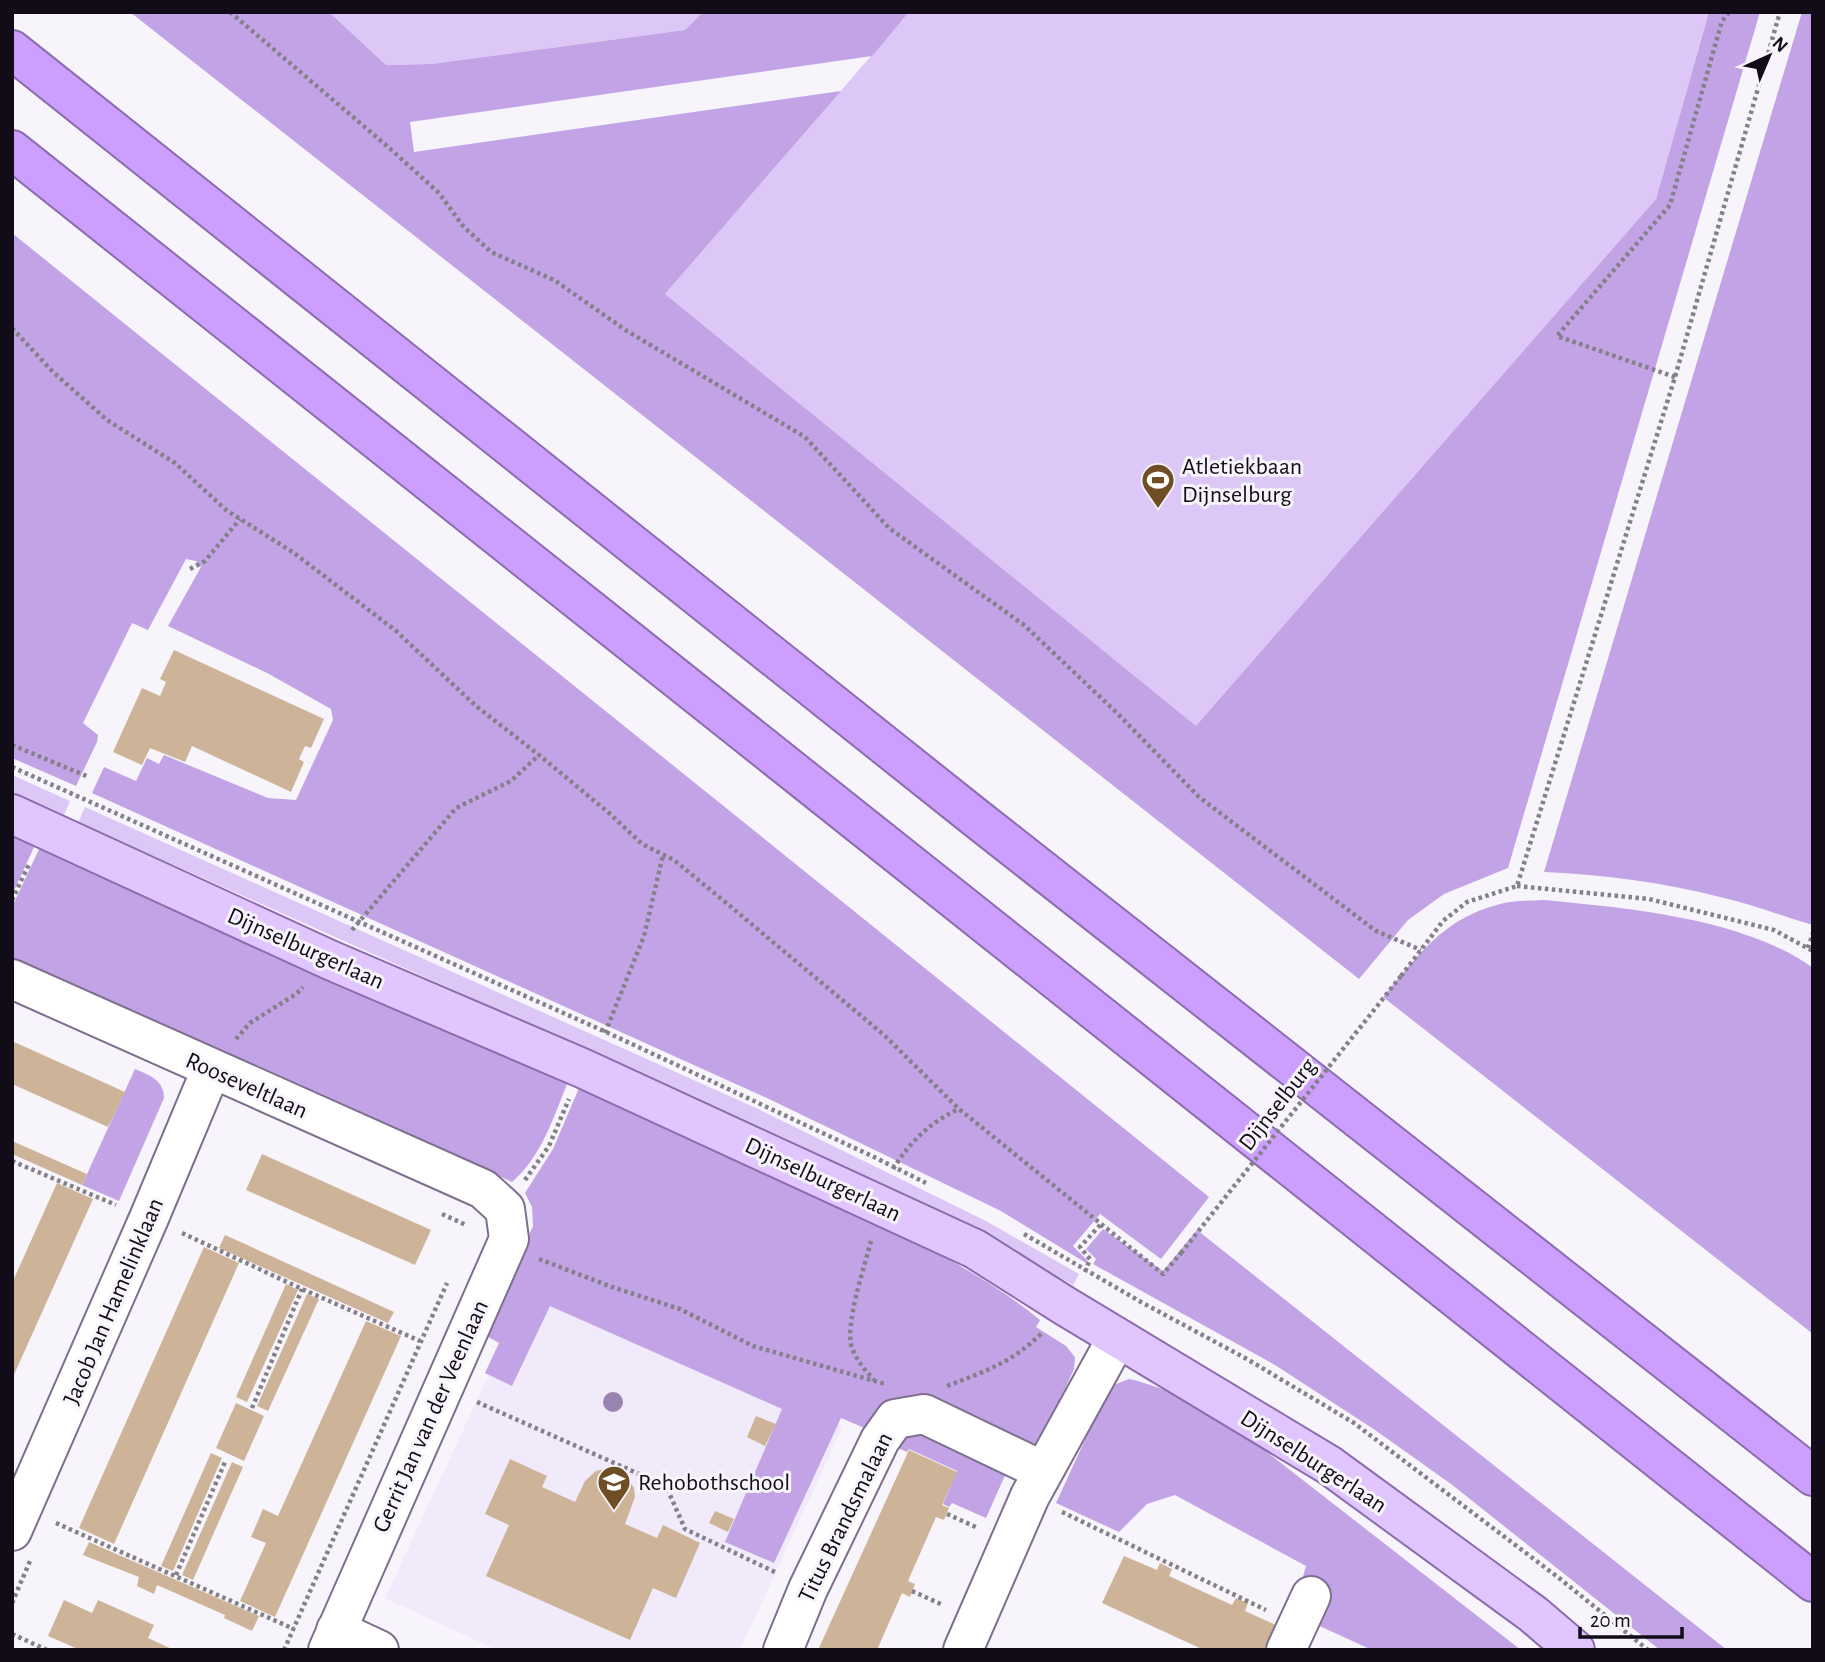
<svg xmlns="http://www.w3.org/2000/svg" width="1825" height="1662" font-family="'Alegreya Sans',sans-serif">
<style>
.built{fill:#f1eafa}
.green{fill:#dcc7f7}
.forest{fill:#c2a4e6}
.building{fill:#cdb498}
.lines{fill:none;stroke-linecap:round;stroke-linejoin:round}
.minor-casing{stroke:#7d6f8d;stroke-width:42}
.major-casing{stroke:#8b6cad;stroke-width:42}
.highway-casing{stroke:#8b6cad;stroke-width:42}
.path{stroke:#848089;stroke-width:4.5;stroke-dasharray:3.5 3.5;stroke-linecap:butt}
.minor{stroke:#fff;stroke-width:38}
.major{stroke:#e0c5fe;stroke-width:38}
.highway{stroke:#cc9ffe;stroke-width:38}
.path-bridge{stroke:#848089;stroke-width:4.5;stroke-dasharray:3.5 3.5;stroke-linecap:butt}
.tree{fill:#9b83b0}
.labels{text-anchor:middle;stroke-width:6;stroke-linejoin:round;paint-order:stroke}
.poi-label{font-size:24px;fill:#110c17;stroke:#f7f4fb;text-anchor:start}
.street-label{font-size:24px;fill:#110c17;stroke:#f7f4fb}
</style>
<rect width="100%" height="100%" fill="#f7f4fb"/>
<!-- built -->
<path class="built" d="M532,1282L843,1426L740,1650H497L385,1598Z"/>
<!-- green -->
<path class="green" d="M329,12H703L685,30L431,64L386,65Z
M909,12H1709L1656,199L1197,727L665,294Z
M12,775L70,801L64,815L12,793Z
M85,807L756,1108L986,1221L1079,1274L1073,1285L944,1215L785,1138L80,823L79,821Z"/>
<!-- forest -->
<path class="forest" d="M130,12H329L386,65L431,64L685,30L703,12H909L872,56L410,122L414,152L841,91L665,294L1196,726L1656,199L1709,12H1760L1508,868L1444,894L1408,920L1359,979Z
M1802,12H1813V925C1782,916 1751,904 1720,897C1662,882 1604,875 1544,872Z
M12,233L1209,1197L1161,1259L1100,1214L1073,1246L1088,1261L1086,1263L1001,1211L769,1099L92,793L104,767L136,781L147,758L159,764L164,755L268,798L296,800L333,720L331,709L269,674L168,626L201,567L196,561L186,559L148,630L132,623L83,723L98,735L97,742L76,786L12,758Z
M12,834L35,845L12,895Z
M40,847L568,1082C553,1118 542,1156 512,1182L12,959V907Z
M1544,900C1627,908 1744,918 1813,968V1334L1383,997C1418,955 1444,918 1500,904C1514,900 1530,901 1544,900Z
M135,1069C149,1075 164,1080 164,1098L119,1201L82,1185Z
M579,1088C659,1123 738,1159 817,1196C894,1231 974,1266 1040,1320L1036,1327L1066,1346L1075,1357L1074,1369L1042,1440L1038,1444L1029,1443L937,1411L876,1433L841,1418L774,1563L725,1542L782,1409L550,1306L512,1386L485,1373L499,1343L485,1335L533,1226L532,1207L525,1193L553,1149Z
M1103,1229L1163,1271L1197,1230L1727,1650H1660L1451,1484L1375,1430L1275,1365L1093,1264L1096,1259L1086,1249Z
M1129,1379C1169,1388 1206,1409 1240,1431L1521,1650H1372L1313,1623L1298,1594L1306,1566L1175,1495L1147,1504L1119,1532L1056,1503L1107,1392L1116,1384Z
M900,1427L1011,1462L986,1518L952,1503L949,1507L943,1504L957,1471L909,1449L907,1452L894,1446Z"/>
<!-- building -->
<path class="building" d="M174,650L324,719L311,748L305,746L299,759L304,762L291,792L192,746L185,762L150,748L142,765L113,752L142,688L160,696L166,682L160,679Z
M12,1041L125,1092L108,1127L12,1084Z
M12,1141L87,1174L82,1185L12,1154Z
M262,1154L431,1230L415,1265L246,1190Z
M57,1183L93,1199L12,1379V1283Z
M225,1235L394,1312L388,1323L219,1248Z
M204,1247L239,1263L114,1544L79,1528Z
M286,1284L298,1290L247,1402L236,1397Z
M307,1294L319,1299L268,1411L257,1406Z
M366,1321L401,1336L275,1617L240,1601L266,1543L251,1537L263,1509L278,1516Z
M236,1403L264,1416L244,1461L216,1448Z
M756,1416L776,1424L765,1446L747,1437Z
M909,1450L957,1472L942,1505L949,1508L944,1520L936,1517L908,1581L915,1584L910,1597L902,1593L877,1650H818Z
M211,1453L222,1458L173,1571L161,1566Z
M510,1459L547,1476L542,1487L575,1502L585,1481L596,1471L610,1468L626,1475L634,1488L635,1497L625,1524L657,1538L663,1525L700,1543L676,1598L653,1588L630,1640L486,1576L509,1525L485,1514Z
M232,1462L243,1467L193,1580L182,1575Z
M715,1511L734,1519L728,1532L709,1523Z
M89,1542L259,1616L252,1631L224,1618L225,1615L157,1585L154,1594L137,1586L139,1577L83,1555Z
M1124,1556L1157,1570L1160,1563L1172,1569L1169,1576L1232,1605L1236,1598L1248,1603L1245,1611L1278,1626L1267,1650H1204L1102,1603Z
M64,1600L92,1613L98,1600L154,1625L148,1638L174,1650H80L48,1636Z"/>
<g class="lines">
<defs>
<path id="minor" d="M12,979L483,1189L505,1209L509,1239L328,1650
M12,1531L149,1218L211,1070
M336,1630L379,1650
M783,1650L808,1589L880,1440L895,1419L924,1414L1043,1471
M963,1650L1030,1496L1117,1338
M1286,1650L1311,1596"/>
<path id="major" d="M12,814L330,960L582,1068L975,1249L1065,1306L1329,1465L1533,1614L1575,1650"/>
<path id="highway" d="M12,50L976,818L1813,1476
M12,150L1813,1582"/>
</defs>
<!-- minor casing -->
<use href="#minor" class="minor-casing"/>
<!-- major casing -->
<use href="#major" class="major-casing"/>
<!-- highway casing -->
<use href="#highway" class="highway-casing"/>
<!-- path -->
<path class="path" d="M230,12L387,146L439,193L463,226L491,252L554,280L627,331L805,437L889,528L1024,625L1116,712L1199,797L1376,931L1421,950
M12,328L53,372L107,420L175,463L226,510L294,553L395,630L476,706L539,755L609,813L642,844L674,860L730,906L885,1036L959,1109L1163,1274L1181,1253
M1675,377L1557,336L1670,205L1722,21L1729,12
M190,569L205,561L240,519
M12,745L89,777
M12,767L606,1032L874,1157L926,1183
M1517,886L1649,899L1774,930L1813,951
M12,900L30,862
M352,930L456,808L511,781L539,755
M1808,948L1813,933
M1401,976L1443,921L1467,902L1517,886L1675,377L1780,12
M605,1033L644,936L663,855
M236,1039L250,1023L296,994L303,987
M12,1161L116,1205
M893,1169C910,1142 930,1122 959,1109
M525,1180L549,1146L569,1099
M442,1214L466,1225
M182,1233L302,1289L420,1341
M1024,1234L1141,1302L1247,1359L1354,1423L1559,1578L1648,1650
M871,1241C865,1265 844,1326 852,1348C857,1361 865,1370 874,1380
M539,1259L612,1287L680,1309L753,1346L885,1384
M1085,1272L1090,1259L1080,1247L1102,1223
M947,1386C986,1371 1011,1363 1042,1333
M477,1402L666,1486L685,1529L777,1573
M252,1408L302,1289
M1062,1512L1266,1610
M947,1514L978,1528
M56,1523L294,1629
M176,1575L225,1462
M912,1591L943,1605
M12,1603L30,1561
M12,1634L47,1650
M284,1650L447,1283"/>
<!-- minor -->
<use href="#minor" class="minor"/>
<!-- major -->
<use href="#major" class="major"/>
<!-- highway -->
<use href="#highway" class="highway"/>
<!-- path-bridge -->
<path class="path-bridge" d="M1181,1253L1401,976"/>
</g>
<!-- trees -->
<circle class="tree" cx="613" cy="1402" r="10"/>
<!-- icons -->
<defs>
<symbol id="stadium-pin" viewBox="-11 -11 22 30"><path d="M0 17L-7.5 6A9.5 9.5 0 1 1 7.5 6Z" fill="#6f4e25" stroke="#f7f4fb"/><path d="M0-5a6.5 5 0 1 0 0 10a6.5 5 0 1 0 0-10ZM-3.5-1.8h7v3.6h-7Z" fill="#fff"/></symbol>
<symbol id="school-pin" viewBox="-11 -11 22 30"><path d="M0 17L-7.5 6A9.5 9.5 0 1 1 7.5 6Z" fill="#6f4e25" stroke="#f7f4fb"/><path d="M0-5L7-2L0 1L-7-2ZM-4 1L0 2.5L4 1V4Q0 6-4 4Z" fill="#fff"/></symbol>
</defs>
<g fill-rule="evenodd">
<use href="#stadium-pin" x="1139" y="461" width="38" height="52"/>
<use href="#school-pin" x="595" y="1463" width="38" height="52"/>
</g>
<g class="labels">
<!-- poi labels -->
<g class="poi-label">
<text x="1182" y="474">Atletiekbaan<tspan x="1182" dy="28">Dijnselburg</tspan></text>
<text x="638" y="1490">Rehobothschool</text>
</g>
<!-- street labels -->
<g class="street-label">
<text transform="translate(306 948) rotate(24)" y="8">Dijnselburgerlaan</text>
<text transform="translate(247 1085) rotate(24)" y="8">Rooseveltlaan</text>
<text transform="translate(1277 1104) rotate(-52)" y="8">Dijnselburg</text>
<text transform="translate(823 1179) rotate(25)" y="8">Dijnselburgerlaan</text>
<text transform="translate(113 1301) rotate(-67)" y="8">Jacob Jan Hamelinklaan</text>
<text transform="translate(430 1416) rotate(-66)" y="8">Gerrit Jan van der Veenlaan</text>
<text transform="translate(1314 1461) rotate(33)" y="8">Dijnselburgerlaan</text>
<text transform="translate(845 1517) rotate(-64)" y="8">Titus Brandsmalaan</text>
</g>
</g>
<!-- border -->
<rect width="1825" height="1662" fill="none" stroke="#110c17" stroke-width="28"/>
<!-- north arrow -->
<g transform="translate(1769 56) rotate(44)" stroke="#f7f4fb" stroke-width="5" paint-order="stroke">
<path d="M0-5L12 26L0 18L-12 26Z" fill="#110c17"/>
<text y="-10" font-size="19" font-weight="bold" text-anchor="middle" fill="#110c17">N</text>
</g>
<!-- scale -->
<path d="M1580 1627v10h102v-10" fill="none" stroke="#110c17" stroke-width="3.5"/>
<text x="1590" y="1627" font-size="21" fill="#110c17" stroke="#f7f4fb" stroke-width="5" paint-order="stroke">20 m</text>
</svg>
